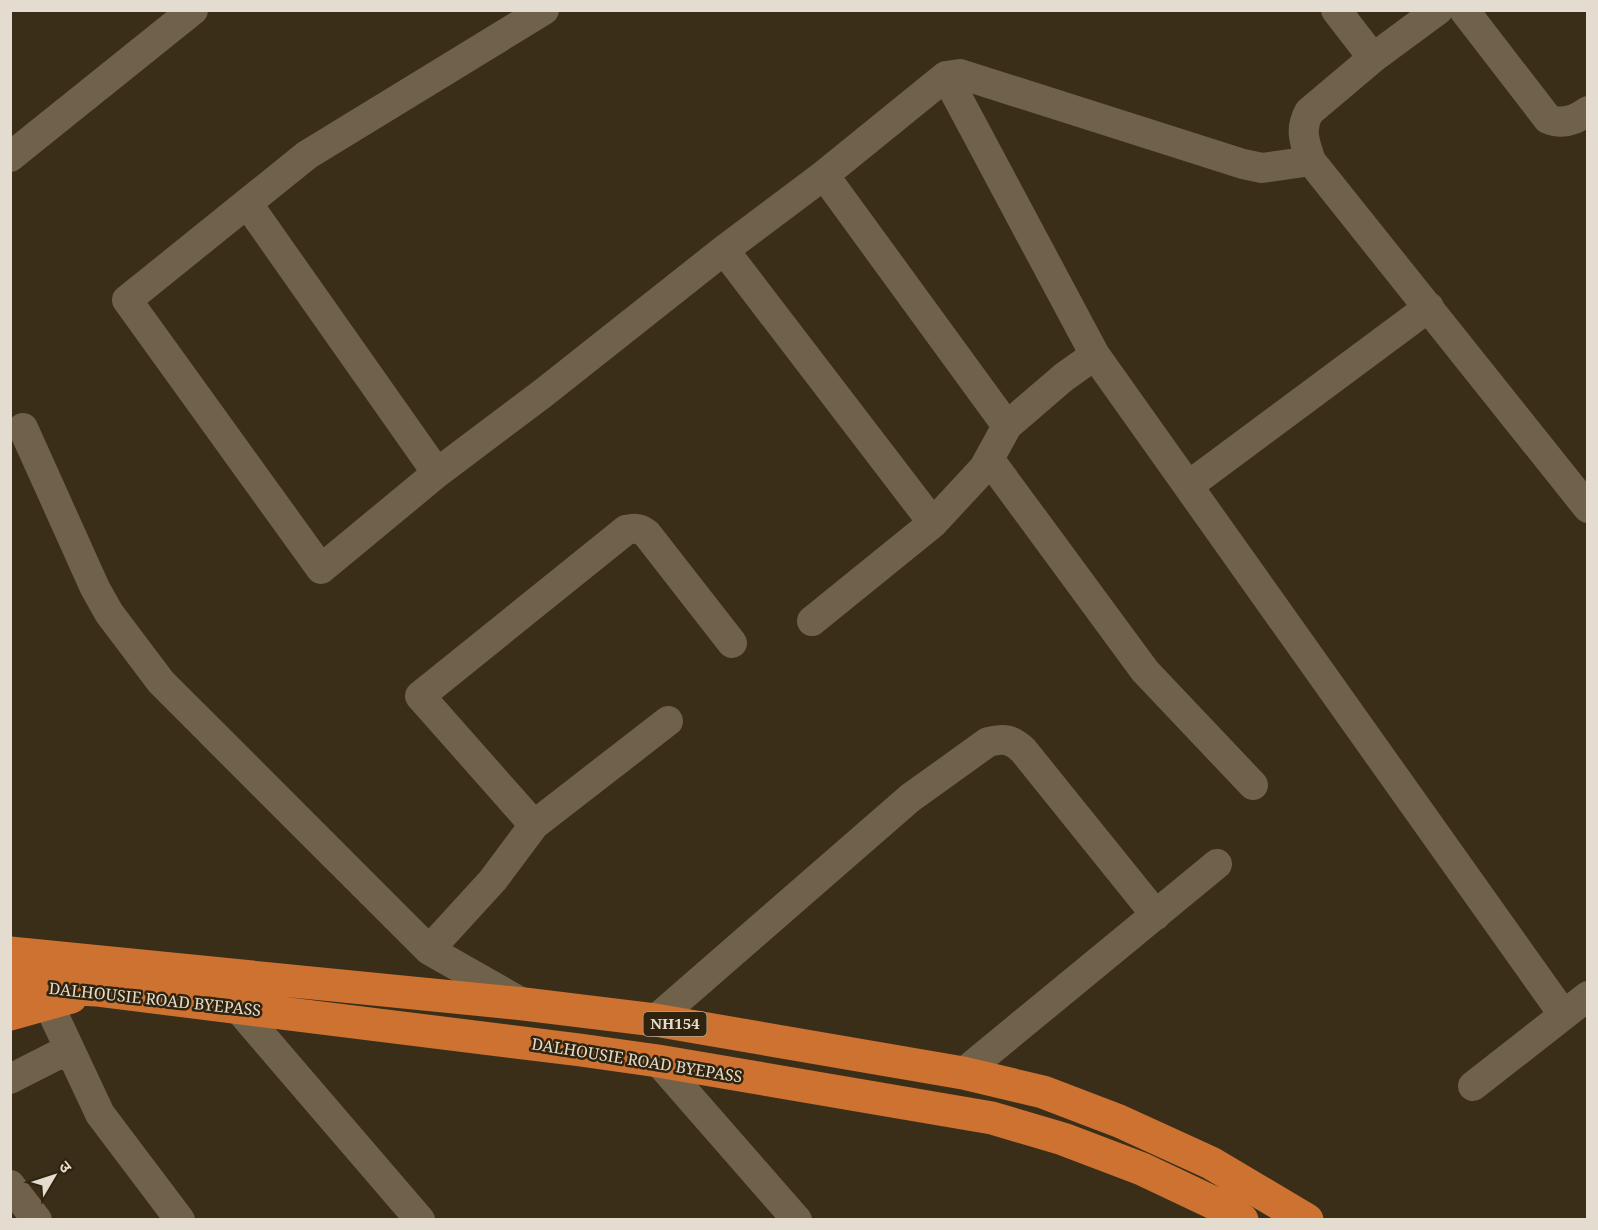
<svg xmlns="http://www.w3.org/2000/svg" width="1598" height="1230" font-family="'Noto Serif','Noto Sans Devanagari',serif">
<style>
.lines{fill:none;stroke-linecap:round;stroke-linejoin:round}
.street{stroke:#70624a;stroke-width:30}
.highway{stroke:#cd7231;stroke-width:33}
.labels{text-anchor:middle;stroke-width:5;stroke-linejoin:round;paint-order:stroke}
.shield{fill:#31240e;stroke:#aea595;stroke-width:1.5}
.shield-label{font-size:15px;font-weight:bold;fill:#e4dccf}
.street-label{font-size:16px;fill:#e4dccf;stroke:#31240e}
</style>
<rect width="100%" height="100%" fill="#3b2e18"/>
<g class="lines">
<!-- street -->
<path class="street" d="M544,10L307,155L127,300L321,569L437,473L542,394L724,250L824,175L946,76L1095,355L1563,1014
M1336,10L1373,58
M1438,10L1373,58L1309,112C1299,130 1305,143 1311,161L1588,508
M1464,10L1548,119C1562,125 1576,120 1588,111
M946,76L960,74L1243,164L1262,168L1311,161
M10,157L193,10
M824,175L1007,426
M247,203L437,473
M724,250L933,523
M23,428L95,588L109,613L161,682L429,950L524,1004
M989,459L1145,671L1253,785
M1188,486L1429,307
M812,621L933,523L984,468L1007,426L1064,377L1095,355
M534,825L420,696L626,530C635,528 640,528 647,534L732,643
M429,950L493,880L534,825L668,721
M48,1003L100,1114L180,1220
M238,1008L420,1220
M655,1020L910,798L988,742C1004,738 1011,739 1023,750L1156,915
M658,1061L797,1220
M963,1073L1217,864
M10,1079L69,1049
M1473,1086L1588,996
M10,1185L37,1220"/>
<!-- highway -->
<path class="highway" d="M10,953L524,1004L655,1020L963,1073L1043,1092L1119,1121L1211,1163L1307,1220
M10,985L96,990L580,1050L658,1061L992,1118L1063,1139L1142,1169L1218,1205L1242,1220
M10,1014L71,997"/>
</g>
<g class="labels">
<!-- shield labels -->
<rect class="shield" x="643.5" y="1012" width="63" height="24" rx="4.5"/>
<g class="shield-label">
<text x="675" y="1029">NH154</text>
</g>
<!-- street labels -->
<g class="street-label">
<text transform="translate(155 999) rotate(6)" y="6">DALHOUSIE ROAD BYEPASS</text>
<text transform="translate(637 1060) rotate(9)" y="6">DALHOUSIE ROAD BYEPASS</text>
</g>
</g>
<!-- border -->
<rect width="1598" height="1230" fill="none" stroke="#e4dccf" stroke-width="24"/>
<!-- north arrow -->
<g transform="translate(54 1176) rotate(51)" stroke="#31240e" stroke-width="4.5" paint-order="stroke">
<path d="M0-4.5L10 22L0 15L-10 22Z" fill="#e4dccf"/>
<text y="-9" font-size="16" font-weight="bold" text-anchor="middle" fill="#e4dccf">उ</text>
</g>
</svg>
